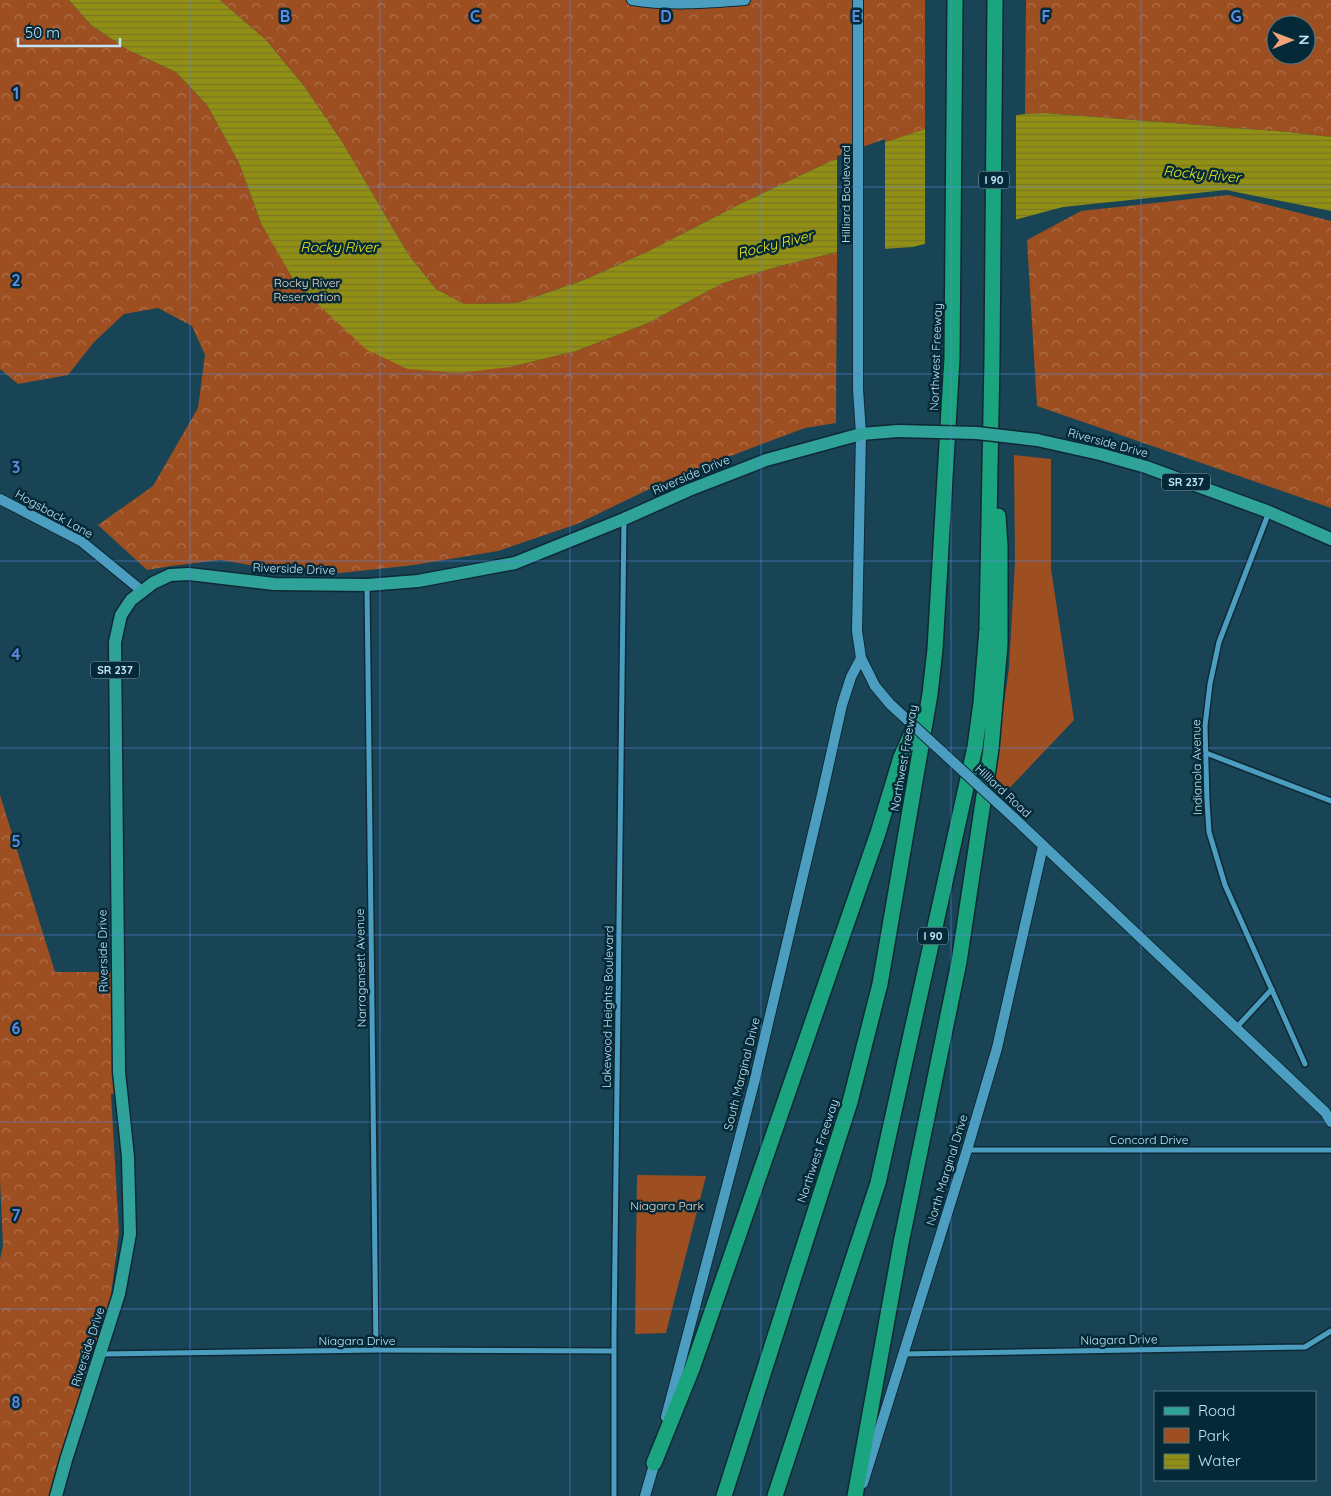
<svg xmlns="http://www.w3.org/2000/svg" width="1331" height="1496" font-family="Quicksand,sans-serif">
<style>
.green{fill:#9d4f21}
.forest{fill:url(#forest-crowns);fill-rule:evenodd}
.water{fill:url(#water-rules)}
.pier{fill:#184456}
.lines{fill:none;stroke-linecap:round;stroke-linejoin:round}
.street-casing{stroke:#0f2934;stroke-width:8}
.secondary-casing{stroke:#0f2934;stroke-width:12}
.primary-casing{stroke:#0f2934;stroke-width:15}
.highway-casing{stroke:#0f2934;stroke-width:18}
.street{stroke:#4c9ec0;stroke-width:5}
.secondary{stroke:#4c9ec0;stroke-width:10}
.primary{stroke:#2fa299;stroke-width:12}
.highway{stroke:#1ba57f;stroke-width:15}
.secondary-bridge-casing{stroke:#0f2934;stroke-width:12;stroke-linecap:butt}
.primary-bridge-casing{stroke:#0f2934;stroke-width:15;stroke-linecap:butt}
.secondary-bridge{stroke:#4c9ec0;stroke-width:10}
.primary-bridge{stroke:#2fa299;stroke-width:12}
.grid{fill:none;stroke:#5d8ae4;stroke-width:1;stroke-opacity:0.55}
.labels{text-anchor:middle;stroke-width:5;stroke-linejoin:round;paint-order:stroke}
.shield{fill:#052937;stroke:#86acbd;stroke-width:1}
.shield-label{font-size:11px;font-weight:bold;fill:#bee4f6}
.street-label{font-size:12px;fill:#bee4f6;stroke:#052937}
.park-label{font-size:12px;fill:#f1d4c5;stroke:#052937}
.water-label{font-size:14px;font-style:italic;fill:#f0eb1a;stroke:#052937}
.grid-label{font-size:16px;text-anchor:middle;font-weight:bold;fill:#5d8ae4;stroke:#052937;stroke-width:5;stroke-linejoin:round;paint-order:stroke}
</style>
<defs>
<pattern id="forest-crowns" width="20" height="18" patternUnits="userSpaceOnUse" patternTransform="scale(1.25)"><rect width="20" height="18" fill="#9d4f21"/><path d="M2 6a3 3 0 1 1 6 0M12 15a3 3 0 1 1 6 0" fill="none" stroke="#ad714d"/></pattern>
<pattern id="water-rules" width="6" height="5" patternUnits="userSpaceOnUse" patternTransform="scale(1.25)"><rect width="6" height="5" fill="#928f15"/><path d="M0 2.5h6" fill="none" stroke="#777825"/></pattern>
</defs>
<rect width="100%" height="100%" fill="#184456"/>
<!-- green -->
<path class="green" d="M1014,455L1051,459V569L1074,720L1002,796L992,788L1009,668L1015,562Z
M637,1175L706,1176L666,1333L635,1334Z"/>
<!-- forest -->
<path class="forest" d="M0,0H69L91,25L128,50L176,72L207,105L239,163L261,223L510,367L576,351L648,323L723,283L780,266L837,252L836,423L805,428L762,444L666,481L577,524L498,551L414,565L341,573L281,570L220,560L171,566L147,570L98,525L153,486L198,408L205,355L192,326L158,308L124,314L94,342L68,375L18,384L0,369Z
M220,0H925V129L829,162L742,203L651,250L584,280L517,303L463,304L436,289L408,254L341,140L304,86L266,40Z
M1026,0H1331V137L1289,132L1045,113L1025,114ZM1276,25H1306V55H1276Z
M1228,195L1331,221V508L1037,406L1027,240L1081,211Z
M0,795L55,972H113L120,1093L111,1094L119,1233L108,1318L52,1496H0V1259L3,1246L0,1180Z"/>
<!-- water -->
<path class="water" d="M69,0H220L266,40L304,86L341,140L408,254L436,289L464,304L517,303L584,280L651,250L742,203L829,162L889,141L925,129L1025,114L1045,113L1289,132L1331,137V211L1226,190L1063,207L913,247L837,252L780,266L723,283L648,323L576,351L510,367L459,373L408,369L367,350L296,284L261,223L239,163L207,105L176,72L128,50L91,25Z"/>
<!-- pier -->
<path class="pier" d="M1016,113V222L925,247V127Z
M885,139V251L837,254V156Z"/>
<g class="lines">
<defs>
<path id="street" d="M1269,512L1219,642L1210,684L1205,726L1207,801L1209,832L1225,885L1305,1064
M367,586L376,1350
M1206,753L1331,801
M1236,1028L1272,989
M967,1150H1331
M102,1354L376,1350L614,1351
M903,1354L1305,1347L1331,1331
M614,1496V1334L624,519"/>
<path id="secondary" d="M632,0C669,6 707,3 745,0
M858,0V389L861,434L857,631L861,658L875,686
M0,499L81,541L142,591
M1013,817L1325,1112L1331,1122
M666,1417L754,1083L821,799L842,705L851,677L861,658
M863,1483L967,1150L997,1048L1043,846
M645,1496L656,1458"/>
<path id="primary" d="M1037,440L1100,454L1146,467L1269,512L1331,539
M56,1496L66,1460L119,1294L130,1234L128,1157L119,1072L115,642L121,615L131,600L153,583L170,575L189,574L274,584L367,585L418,581L477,570L515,563L624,519L689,490L766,460L861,434L898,431"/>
<path id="highway" d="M654,1463L692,1369L878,833L901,757L921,713
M724,1496L850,1102L880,984L930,694L935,649L952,358L955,0
M775,1496L878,1183L975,747L981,703L987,629L992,359L995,0
M855,1496L901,1243L959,962L991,749L1000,644V546L998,516"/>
</defs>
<!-- street casing -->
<use href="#street" class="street-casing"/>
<!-- secondary casing -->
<use href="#secondary" class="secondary-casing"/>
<!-- primary casing -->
<use href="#primary" class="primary-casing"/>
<!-- highway casing -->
<use href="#highway" class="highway-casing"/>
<!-- street -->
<use href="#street" class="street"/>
<!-- secondary -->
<use href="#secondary" class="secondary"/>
<!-- primary -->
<use href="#primary" class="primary"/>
<!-- highway -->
<use href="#highway" class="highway"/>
<defs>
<path id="secondary-bridge" d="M875,686L890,704L1013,817"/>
<path id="primary-bridge" d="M898,431L977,433L1037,440"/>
</defs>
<!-- secondary-bridge casing -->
<use href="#secondary-bridge" class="secondary-bridge-casing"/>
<!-- primary-bridge casing -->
<use href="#primary-bridge" class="primary-bridge-casing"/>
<!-- secondary-bridge -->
<use href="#secondary-bridge" class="secondary-bridge"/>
<!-- primary-bridge -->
<use href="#primary-bridge" class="primary-bridge"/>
</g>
<!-- grid -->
<path class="grid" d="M190,0V1496M380,0V1496M570,0V1496M761,0V1496M951,0V1496M1141,0V1496M0,187H1331M0,374H1331M0,561H1331M0,748H1331M0,935H1331M0,1122H1331M0,1309H1331"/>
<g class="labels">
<!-- shield labels -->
<g class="shield">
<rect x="979" y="171.5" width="30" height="17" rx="4"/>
<rect x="1162" y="473.5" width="48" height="17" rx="4"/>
<rect x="91" y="661.5" width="48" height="17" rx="4"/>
<rect x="918" y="927.5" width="30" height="17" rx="4"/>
</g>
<g class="shield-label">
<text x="994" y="184">I 90</text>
<text x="1186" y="486">SR 237</text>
<text x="115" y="674">SR 237</text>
<text x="933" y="940">I 90</text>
</g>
<!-- street labels -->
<g class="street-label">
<text transform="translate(846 194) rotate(-90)" y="4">Hilliard Boulevard</text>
<text transform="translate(936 357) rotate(-88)" y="4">Northwest Freeway</text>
<text transform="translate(1108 443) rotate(15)" y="4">Riverside Drive</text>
<text transform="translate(691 475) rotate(-23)" y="4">Riverside Drive</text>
<text transform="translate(54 514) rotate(29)" y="4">Hogsback Lane</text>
<text transform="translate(294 569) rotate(2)" y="4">Riverside Drive</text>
<text transform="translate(904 758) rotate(-80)" y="4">Northwest Freeway</text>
<text transform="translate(1197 767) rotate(-91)" y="4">Indianola Avenue</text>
<text transform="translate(1003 791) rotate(43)" y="4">Hilliard Road</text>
<text transform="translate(103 951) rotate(-91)" y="4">Riverside Drive</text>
<text transform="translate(361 968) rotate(-91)" y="4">Narragansett Avenue</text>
<text transform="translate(608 1007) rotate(-89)" y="4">Lakewood Heights Boulevard</text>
<text transform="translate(742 1074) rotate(-76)" y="4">South Marginal Drive</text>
<text x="1149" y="1144">Concord Drive</text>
<text transform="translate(818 1151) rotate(-72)" y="4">Northwest Freeway</text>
<text transform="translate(947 1170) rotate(-73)" y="4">North Marginal Drive</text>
<text transform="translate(1119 1340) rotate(-1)" y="4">Niagara Drive</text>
<text x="357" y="1345">Niagara Drive</text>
<text transform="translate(88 1347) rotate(-72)" y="4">Riverside Drive</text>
</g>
<!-- park labels -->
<g class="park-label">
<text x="307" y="287">Rocky River<tspan x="307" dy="14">Reservation</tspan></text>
<text x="667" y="1210">Niagara Park</text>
</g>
<!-- water labels -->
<g class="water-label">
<text transform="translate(1202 174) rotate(5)" y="5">Rocky River</text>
<text transform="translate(775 244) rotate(-14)" y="5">Rocky River</text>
<text x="339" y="252">Rocky River</text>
</g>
</g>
<g class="grid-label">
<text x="285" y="22">B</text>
<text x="475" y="22">C</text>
<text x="666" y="22">D</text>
<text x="856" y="22">E</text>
<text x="1046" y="22">F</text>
<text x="1236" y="22">G</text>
<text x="16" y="99">1</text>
<text x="16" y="286">2</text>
<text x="16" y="473">3</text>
<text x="16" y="660">4</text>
<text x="16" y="847">5</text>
<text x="16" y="1034">6</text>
<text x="16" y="1221">7</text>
<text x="16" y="1408">8</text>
</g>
<!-- legend -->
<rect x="1154" y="1391" width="162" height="90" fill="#052937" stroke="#4f7483"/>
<rect x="1164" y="1407" width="25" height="8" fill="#2fa299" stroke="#4f7483"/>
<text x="1198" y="1416" font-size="15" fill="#bee4f6">Road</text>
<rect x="1164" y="1428" width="25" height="15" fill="#9d4f21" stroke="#4f7483"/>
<text x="1198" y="1441" font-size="15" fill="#bee4f6">Park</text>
<rect x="1164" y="1454" width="25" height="15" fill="url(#water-rules)" stroke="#4f7483"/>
<text x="1198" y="1466" font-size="15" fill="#bee4f6">Water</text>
<!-- north arrow -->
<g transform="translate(1291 40) rotate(89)"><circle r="24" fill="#052937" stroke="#4f7483"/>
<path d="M0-4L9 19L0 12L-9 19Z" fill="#f0a27a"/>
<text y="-8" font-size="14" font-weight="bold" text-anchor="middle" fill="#bee4f6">N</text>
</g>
<!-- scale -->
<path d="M18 38v8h102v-8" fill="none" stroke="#bee4f6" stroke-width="2.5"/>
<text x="25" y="38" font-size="15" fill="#bee4f6" stroke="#052937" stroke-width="4" paint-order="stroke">50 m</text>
</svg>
